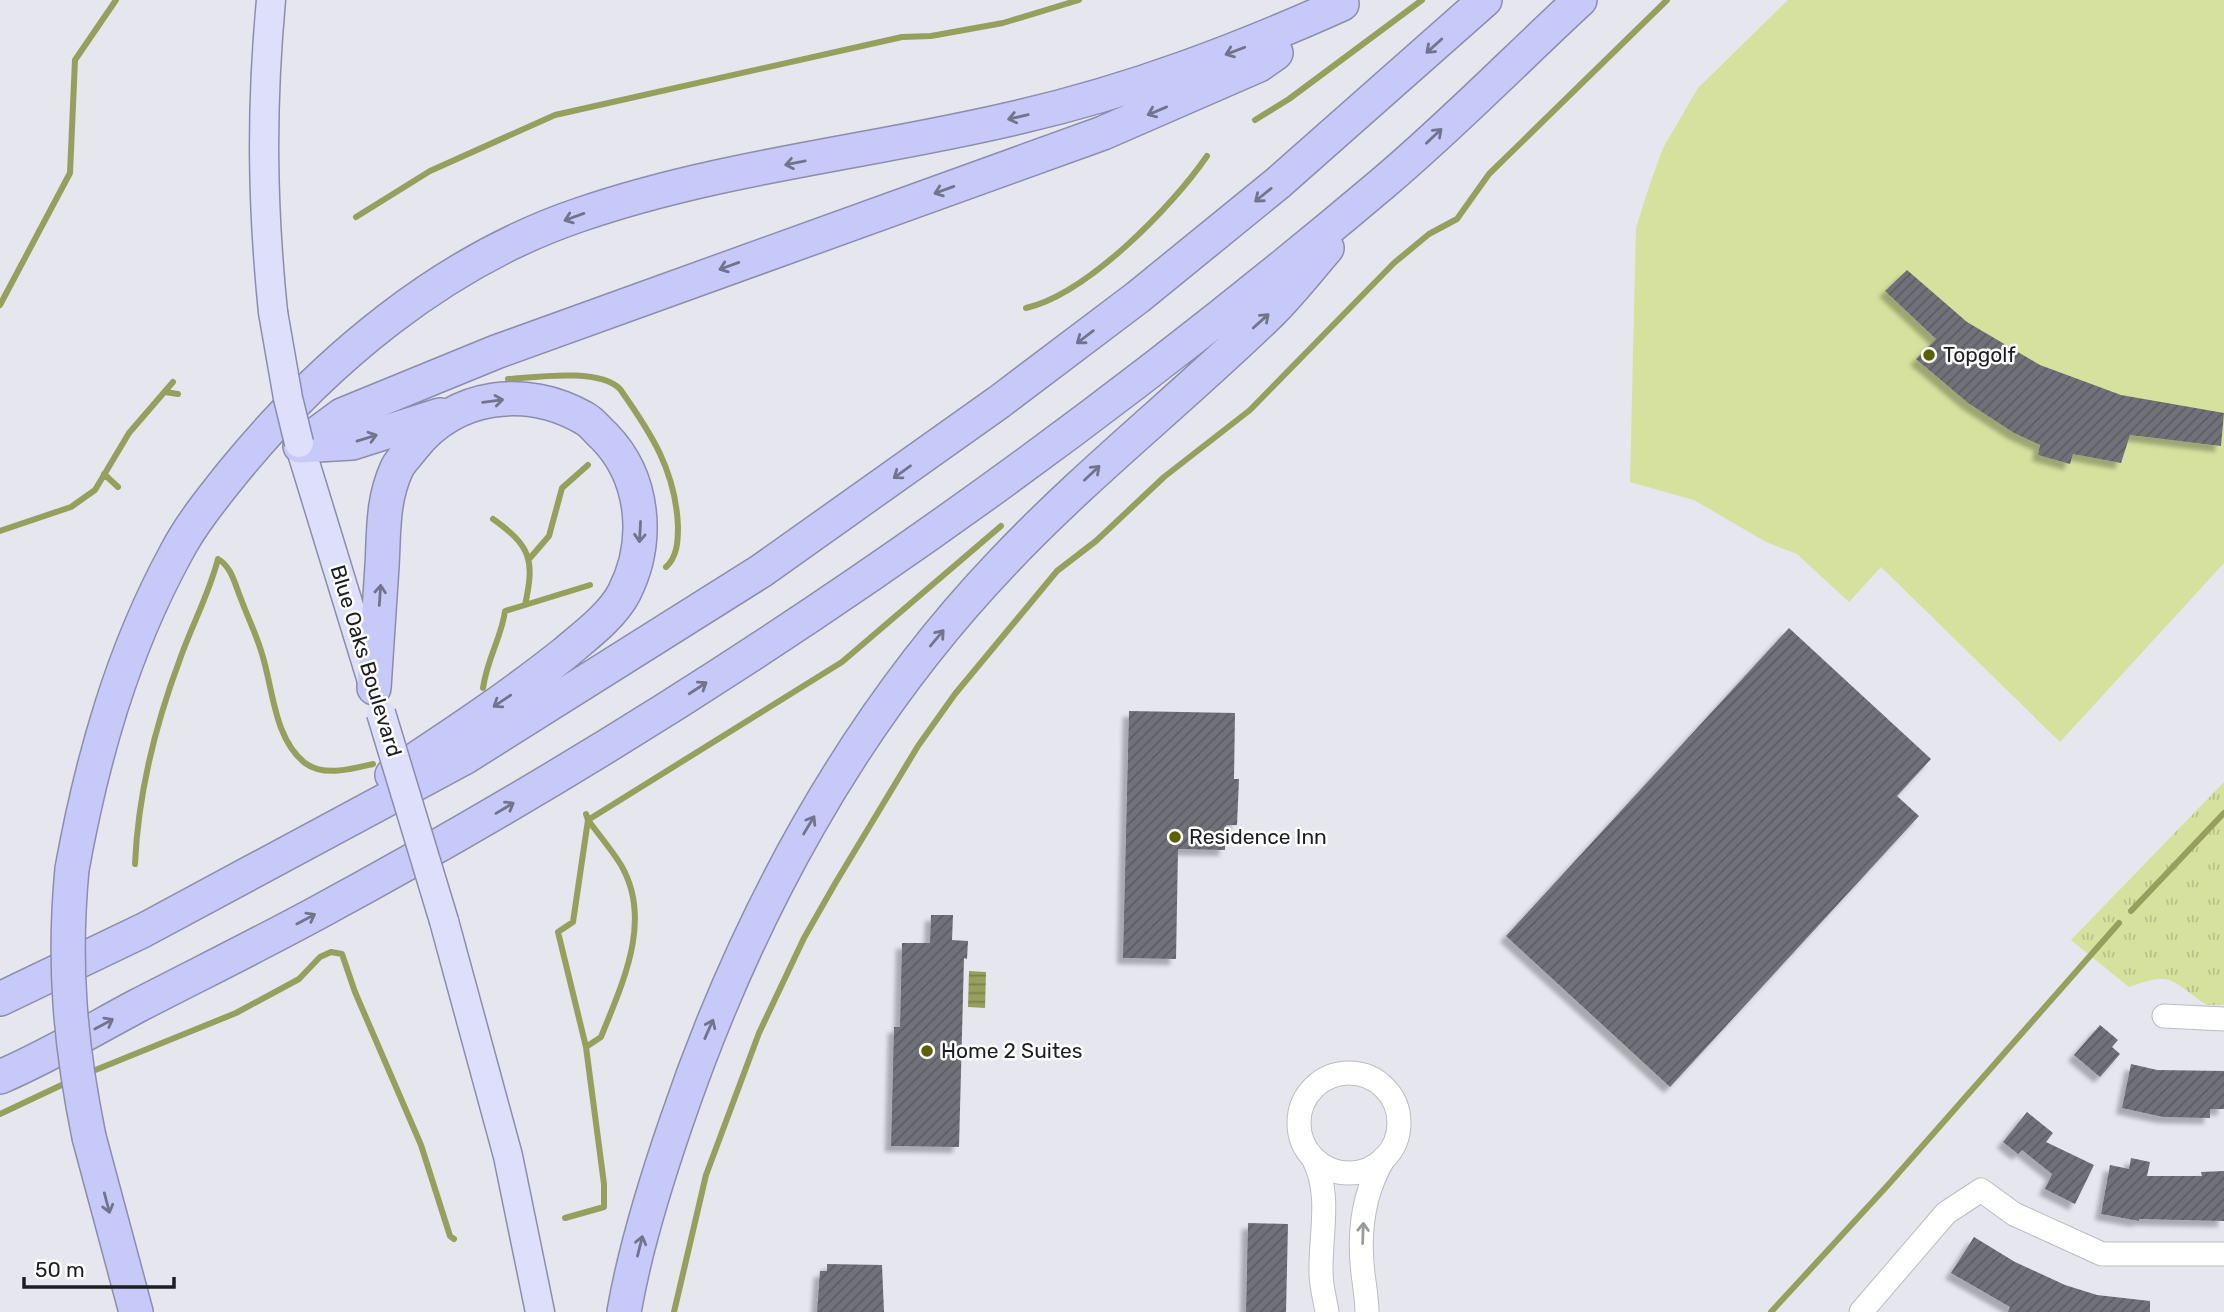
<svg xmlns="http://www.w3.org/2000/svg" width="2224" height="1312" font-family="Rubik,sans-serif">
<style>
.grass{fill:#d6e19d}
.park{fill:url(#park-tufts)}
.water{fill:url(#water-rules)}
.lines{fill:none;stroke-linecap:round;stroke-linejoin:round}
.stream{stroke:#96a05c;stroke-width:6}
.building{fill:url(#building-hatch);filter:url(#shadow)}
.minor-casing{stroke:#bbbcc4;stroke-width:25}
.major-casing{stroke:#8c8dad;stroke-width:31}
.highway-casing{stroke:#8c8dad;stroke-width:36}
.minor{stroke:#fff;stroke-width:23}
.major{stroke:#dddffb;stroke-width:28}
.highway{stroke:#c7c9f9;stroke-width:33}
.major-bridge-casing{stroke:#8c8dad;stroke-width:31;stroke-linecap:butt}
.highway-bridge-casing{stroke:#8c8dad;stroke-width:36;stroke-linecap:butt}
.major-bridge{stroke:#dddffb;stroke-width:28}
.highway-bridge{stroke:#c7c9f9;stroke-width:33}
.oneway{stroke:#72748d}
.oneway2{stroke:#999a9b}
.poi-dot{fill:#5a6200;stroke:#fff;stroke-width:2.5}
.labels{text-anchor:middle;stroke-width:5;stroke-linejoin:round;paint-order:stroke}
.poi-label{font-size:21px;fill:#1d1e21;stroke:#fff;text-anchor:start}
.street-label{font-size:21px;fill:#1d1e21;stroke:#fff}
</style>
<defs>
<pattern id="park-tufts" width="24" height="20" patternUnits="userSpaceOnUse" patternTransform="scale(1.75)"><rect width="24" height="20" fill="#d6e19d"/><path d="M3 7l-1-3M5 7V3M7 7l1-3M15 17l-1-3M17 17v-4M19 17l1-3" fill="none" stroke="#b7c187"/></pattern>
<pattern id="water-rules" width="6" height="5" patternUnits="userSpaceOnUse" patternTransform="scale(1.75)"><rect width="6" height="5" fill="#96a05c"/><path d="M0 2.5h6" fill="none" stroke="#7a824c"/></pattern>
<pattern id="building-hatch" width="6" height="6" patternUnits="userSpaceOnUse" patternTransform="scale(1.75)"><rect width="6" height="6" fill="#717179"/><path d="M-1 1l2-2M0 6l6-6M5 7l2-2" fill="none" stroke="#5c5c63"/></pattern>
<filter id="shadow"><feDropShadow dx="-6" dy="6" stdDeviation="2" flood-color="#0004"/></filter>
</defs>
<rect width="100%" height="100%" fill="#e5e6ee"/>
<!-- grass -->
<path class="grass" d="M1788,0H2224V563L2060,742L1881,567L1849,602L1797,554L1766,542L1694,500L1630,482L1636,228L1649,187L1663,148L1698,88Z"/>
<!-- park -->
<path class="park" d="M2224,782V1005H2207C2171,982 2175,970 2129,987L2071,940Z"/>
<!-- water -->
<path class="water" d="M969,971L986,972L985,1008L968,1007Z"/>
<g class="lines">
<!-- stream -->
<path class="stream" d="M1255,120L1289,99L1422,0
M356,217L430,171L555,115L902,37L931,36L1003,23L1079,0
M0,305L70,173L75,60L116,0
M1026,308C1087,294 1172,207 1207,156
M508,379C537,377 599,368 620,389C651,433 676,471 678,527C678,542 677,557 666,567
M165,392L178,394
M104,474L118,487
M0,531L71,507L95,490L129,433L173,382
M530,558L549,536L562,488L588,465
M525,605L590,585
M483,688C487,659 502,636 505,611L525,605C535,560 531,546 493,519
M586,814L588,820L842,662L1001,526
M135,864C138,795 156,723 180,659C192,625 209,594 218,559C232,567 235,585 241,599C248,618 257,636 262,654C273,688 274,739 305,763C324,777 352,769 373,764
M2131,911L2224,813
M586,1047L601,1037C623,982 653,920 621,865C611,849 599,835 588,820
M88,1073L236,1013L299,979L320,957L331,952L342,954L355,992L421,1145L450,1236L454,1239
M0,1114L68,1082
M565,1218L604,1207V1184L586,1047L558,932L573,922L588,820
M674,1312L706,1175L759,1033L804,938L836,882L918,746L955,694L1057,571L1096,541L1164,477L1250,410L1394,263L1429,234L1457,219L1489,174L1667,0
M1771,1312L1888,1185L2119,923"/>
</g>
<!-- building -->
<path class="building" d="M1907,270L1967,322L2040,365L2121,395L2224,413L2221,446L2130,435L2121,463L2073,454L2070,464L2038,455L2040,445L2014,433L1968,403L1916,359L1936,339L1885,291Z
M1789,628L1931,759L1897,796L1919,816L1670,1087L1506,936Z
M1129,711L1235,713L1234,779H1239L1237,825H1226L1225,850L1178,849L1176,959L1123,958Z
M931,915H953L952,940L968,941L967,959L964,958L959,1147L891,1146L894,1027H900L902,943H930Z
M2100,1025L2118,1040L2112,1047L2120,1054L2100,1077L2074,1055Z
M2131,1064L2157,1070L2224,1071V1109H2210V1118L2163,1117L2122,1108Z
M2027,1112L2053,1133L2046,1142L2094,1165L2075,1204L2045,1189L2052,1174L2022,1150L2018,1154L2003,1142Z
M2131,1158L2150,1162L2147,1176H2202L2201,1172L2224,1171V1221L2139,1219V1221L2101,1214L2110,1165L2129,1169Z
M1248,1223L1288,1224L1286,1312H1246Z
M1974,1237L2015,1262L2065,1285L2097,1295L2150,1301V1312H2008L2010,1307L1951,1273Z
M827,1264L882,1265L884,1312H817L820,1271H827Z"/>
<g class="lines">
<defs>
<path id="minor" d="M2164,1016L2224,1019
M1299 1123a50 50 0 1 1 100 0a50 50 0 1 1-100 0Z
M1313,1158C1332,1195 1320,1233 1321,1273C1321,1286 1325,1299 1327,1312
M1367,1312C1367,1295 1363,1280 1362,1263C1359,1226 1365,1190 1384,1158
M1861,1312L1946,1213L1981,1190L2014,1214L2102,1254H2224"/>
<path id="major" d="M271,0C261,108 262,204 273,312
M299,443L371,678
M444,921L508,1156L540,1312"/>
<path id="highway" d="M300,446L342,415L496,352L1103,133L1259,65L1276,53
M300,446L352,443L440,415
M374,688C377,647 379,607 382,566C384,532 382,500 397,468C401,460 408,454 413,447C455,394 526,385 584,418C592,422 598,431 604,436C645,478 650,542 624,593C612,616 585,636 565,653C510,697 451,736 392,775
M72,869C92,759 122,652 176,553C191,524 214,496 234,471C324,361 443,261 579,215C721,166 873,152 1019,117C1132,91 1237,51 1342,4
M0,999L144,930L464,758L761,571L999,402L1138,297L1278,183L1485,0
M0,1077C47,1057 92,1030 137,1006C197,975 258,945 317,913C697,708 1053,462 1382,184C1451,126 1514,61 1580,0
M89,1137L136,1312
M624,1312C635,1248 655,1184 676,1123C746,917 852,720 1003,562C1087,473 1184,397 1271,312C1291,292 1309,269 1327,248"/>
</defs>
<!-- minor casing -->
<use href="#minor" class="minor-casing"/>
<!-- major casing -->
<use href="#major" class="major-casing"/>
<!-- highway casing -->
<use href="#highway" class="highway-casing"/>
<!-- minor -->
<use href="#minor" class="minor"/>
<!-- major -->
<use href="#major" class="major"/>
<!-- highway -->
<use href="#highway" class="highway"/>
<defs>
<path id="major-bridge" d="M273,312L288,398L299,443
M381,713L444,921"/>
<path id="highway-bridge" d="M72,869C63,963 70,1044 89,1137"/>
</defs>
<!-- major-bridge casing -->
<use href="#major-bridge" class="major-bridge-casing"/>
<!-- highway-bridge casing -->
<use href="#highway-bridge" class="highway-bridge-casing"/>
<!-- major-bridge -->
<use href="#major-bridge" class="major-bridge"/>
<!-- highway-bridge -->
<use href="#highway-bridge" class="highway-bridge"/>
</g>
<!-- one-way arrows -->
<defs><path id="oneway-shaft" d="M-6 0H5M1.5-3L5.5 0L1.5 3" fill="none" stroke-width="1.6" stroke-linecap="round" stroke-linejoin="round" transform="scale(1.75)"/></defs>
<g class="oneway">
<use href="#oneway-shaft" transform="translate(1434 46) rotate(138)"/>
<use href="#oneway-shaft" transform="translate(1235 51) rotate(159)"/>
<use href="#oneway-shaft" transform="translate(1157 111) rotate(157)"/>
<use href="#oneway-shaft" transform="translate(1018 117) rotate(167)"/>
<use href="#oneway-shaft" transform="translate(1434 136) rotate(-43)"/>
<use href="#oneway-shaft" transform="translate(795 163) rotate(169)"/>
<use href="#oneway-shaft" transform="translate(944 190) rotate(160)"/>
<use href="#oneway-shaft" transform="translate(1263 195) rotate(141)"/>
<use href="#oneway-shaft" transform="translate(574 217) rotate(160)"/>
<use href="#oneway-shaft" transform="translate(729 266) rotate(160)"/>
<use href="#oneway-shaft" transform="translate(1261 321) rotate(-42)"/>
<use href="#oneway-shaft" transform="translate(1085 337) rotate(143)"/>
<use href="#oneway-shaft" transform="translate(493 401) rotate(-7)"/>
<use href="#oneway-shaft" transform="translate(367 438) rotate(-17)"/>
<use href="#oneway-shaft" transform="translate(902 472) rotate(144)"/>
<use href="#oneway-shaft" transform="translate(1092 473) rotate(-43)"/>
<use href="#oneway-shaft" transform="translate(640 532) rotate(93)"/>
<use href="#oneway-shaft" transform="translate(380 595) rotate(-86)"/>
<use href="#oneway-shaft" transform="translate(937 638) rotate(-50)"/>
<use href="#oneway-shaft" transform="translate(698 688) rotate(-33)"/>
<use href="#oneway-shaft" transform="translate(502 701) rotate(146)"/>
<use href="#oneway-shaft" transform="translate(505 808) rotate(-31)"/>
<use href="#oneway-shaft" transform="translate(809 825) rotate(-59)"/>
<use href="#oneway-shaft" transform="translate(306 919) rotate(-28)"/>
<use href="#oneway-shaft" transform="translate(104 1024) rotate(-28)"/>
<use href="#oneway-shaft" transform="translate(709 1029) rotate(-66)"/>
<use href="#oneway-shaft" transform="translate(107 1203) rotate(75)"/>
<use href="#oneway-shaft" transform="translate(640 1246) rotate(-76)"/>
</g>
<use class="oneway2" href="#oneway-shaft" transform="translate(1363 1233) rotate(-88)"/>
<!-- markers -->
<g class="poi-dot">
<circle cx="1929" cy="355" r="7"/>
<circle cx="1175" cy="837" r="7"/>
<circle cx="927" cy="1051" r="7"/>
</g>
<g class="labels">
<!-- poi labels -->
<g class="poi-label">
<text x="1943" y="362">Topgolf</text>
<text x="1189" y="844">Residence Inn</text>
<text x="941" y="1058">Home 2 Suites</text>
</g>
<!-- street labels -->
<g class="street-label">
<text transform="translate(366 661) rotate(73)" y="7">Blue Oaks Boulevard</text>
</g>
</g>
<!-- scale -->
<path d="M24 1277v10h150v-10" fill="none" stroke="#1d1e21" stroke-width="3.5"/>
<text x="35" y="1277" font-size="21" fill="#1d1e21" stroke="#ffffff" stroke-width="5" paint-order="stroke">50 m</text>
</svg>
